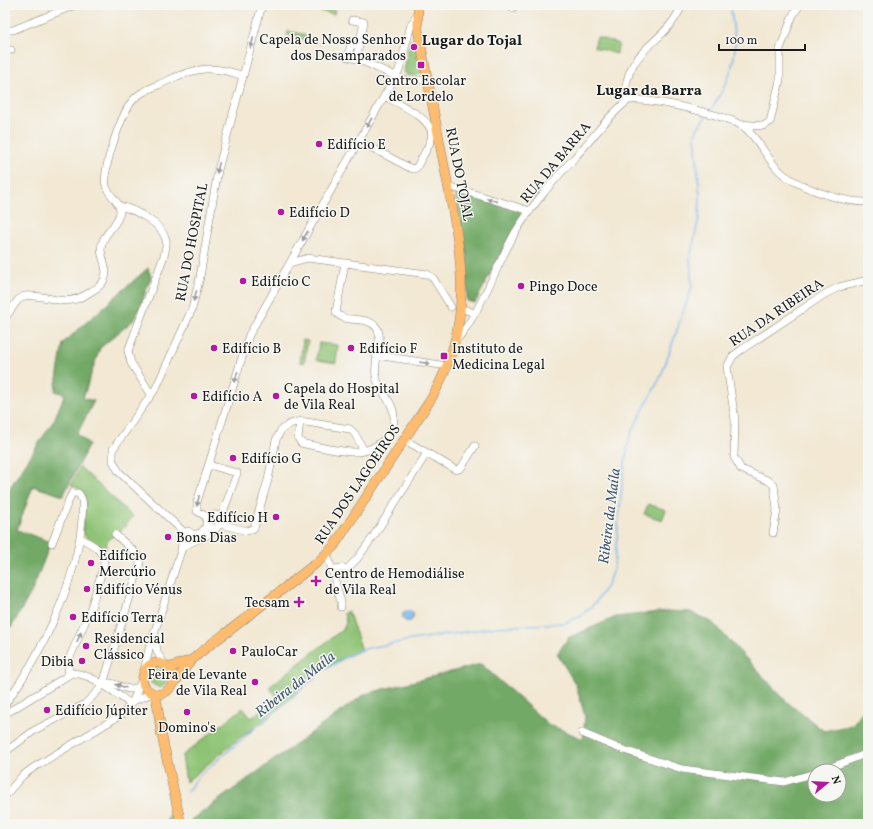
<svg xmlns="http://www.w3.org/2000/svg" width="873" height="829" font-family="Vollkorn,serif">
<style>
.green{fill:#8ec375;stroke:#557048}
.forest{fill:#72a966;stroke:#476241;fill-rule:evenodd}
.water{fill:#7ab8ed;stroke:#4b6a84}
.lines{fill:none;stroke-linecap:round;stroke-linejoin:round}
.stream{stroke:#7ab8ed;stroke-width:1.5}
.minor-casing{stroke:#878278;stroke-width:8}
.major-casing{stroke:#878278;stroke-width:10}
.minor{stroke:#fff;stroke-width:7}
.major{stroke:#febc70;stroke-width:9}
.oneway{fill:#999}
.poi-dot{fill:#b5179e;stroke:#f6f6f2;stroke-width:1.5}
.labels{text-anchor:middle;stroke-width:3;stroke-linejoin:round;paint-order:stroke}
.poi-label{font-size:14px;fill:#1c1c1c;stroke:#f6f6f2;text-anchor:start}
.street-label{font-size:14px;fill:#1c1c1c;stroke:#f6f6f2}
.neighbourhood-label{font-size:15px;font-weight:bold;fill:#1c1c1c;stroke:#f6f6f2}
.water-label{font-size:15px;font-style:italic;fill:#425a70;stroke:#f6f6f2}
</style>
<rect width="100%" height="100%" fill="#f6f6f2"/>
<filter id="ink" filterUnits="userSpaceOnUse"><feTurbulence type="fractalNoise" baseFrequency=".025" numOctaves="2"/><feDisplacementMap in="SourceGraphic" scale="8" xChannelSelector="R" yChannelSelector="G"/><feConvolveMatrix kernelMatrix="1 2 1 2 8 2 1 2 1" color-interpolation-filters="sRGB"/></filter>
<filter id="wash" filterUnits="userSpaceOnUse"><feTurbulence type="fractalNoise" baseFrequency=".012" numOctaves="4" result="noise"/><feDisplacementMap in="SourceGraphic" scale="16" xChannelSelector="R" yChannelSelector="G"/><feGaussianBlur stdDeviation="0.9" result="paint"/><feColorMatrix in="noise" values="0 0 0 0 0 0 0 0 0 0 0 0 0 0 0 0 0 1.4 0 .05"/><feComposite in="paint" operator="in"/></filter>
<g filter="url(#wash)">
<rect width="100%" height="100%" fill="#f2e8d3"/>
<!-- green -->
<path class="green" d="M309,5H335L334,14L308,9Z
M288,31L306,35V40L287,35Z
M597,37L619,44L616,54L594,47Z
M410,40H418L423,71L416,76L407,75L404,72Z
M303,340L308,341L304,363L300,362Z
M319,343L338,345L336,363L316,360Z
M80,467L133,517L119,533L114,535L107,542L105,552C99,547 87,541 84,534C78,515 99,496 71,485Z
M648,504L666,510L662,520L644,514Z
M348,611L362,650L341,659L321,672L265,721L241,737L186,782L182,756L243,708L251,718L277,697L269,687L343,629L346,623L344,613Z
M157,669L165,672L168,677L165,685L160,688L152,684C148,678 150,672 157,669Z"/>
<!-- forest -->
<path class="forest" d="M454,191L525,213L511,234L475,303L467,301V254Z
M148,268L151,277L136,318L100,348L83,398L94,401L77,434L89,444L63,496L33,486L17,530L51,542L32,591L11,628L5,620V489H9L54,420L65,394L55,391L63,343Z
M667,611L690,612L712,622L787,702L824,731L852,725L868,704V824H192L191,820L365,694L481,664L548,724L583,739L585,716L576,685L557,654L568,638L616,617ZM815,771H839V795H815Z
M173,810L176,824H164Z"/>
<!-- water -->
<path class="water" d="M402.5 616a5.5 5.5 0 1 1 11 0a5.5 5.5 0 1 1-11 0Z"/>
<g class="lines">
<!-- stream -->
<path class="stream" d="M710,111C723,92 736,66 735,42C734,30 731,17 731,5
M186,792L200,775L321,672L351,654L368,648L411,640L497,627L565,623L581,616L595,603L607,586L614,567L623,477L628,444L632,431L661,376L692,287L690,258L699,218L700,197L695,135L697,129L706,116
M170,824L173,816"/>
</g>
</g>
<g filter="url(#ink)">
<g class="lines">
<defs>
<path id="minor" d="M513,8L514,5
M352,20L364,22L359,46
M5,30H13L75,5
M5,52L11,50
M356,59L359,46L351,44L348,57L362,61L404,80H428
M625,103C623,46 665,47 682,5
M741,124L763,126L770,122L780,80V49L793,15L800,5
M359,141L410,168L414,169L417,167C421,158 428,149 431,139C438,120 397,103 384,96
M448,186L530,211
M119,206C134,209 162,223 166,240C167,245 165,251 164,256L128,351L131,363L151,394
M290,263L308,258L427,274L433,278L451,307
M461,308L474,313
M5,318L18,300L24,296C50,293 62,310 89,293C93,290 100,287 103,282C110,272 102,260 101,250C101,234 118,226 120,212C121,202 108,195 106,186C102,169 122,110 135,98C143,90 157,86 167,81C195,67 214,65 243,76
M455,342C481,312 495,268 515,233C534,201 560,174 585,146C599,130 612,112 629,100C649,98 728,115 744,127C757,137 765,155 776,167C791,186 844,203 868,202
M376,355L447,366
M300,421L298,438L301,443C313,446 347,453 358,452C375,450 395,436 394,417C394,401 378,391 376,376C373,362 384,338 377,328C367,314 344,325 336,312L345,263
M405,440L456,470L461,468L475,446
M209,465L237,473L220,521
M207,517L197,511V502L249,335L399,70L411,25L418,13
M220,524L247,531L254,528L268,480L276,440L281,430L290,424L300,421L350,429L355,434L364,451
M185,533L119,472L113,461V449L156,388L192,309L200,277L218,170L262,5
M773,533L777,510L774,485L769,481L741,469L734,457L735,420L727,367L733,356L741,350L825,294L839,287L868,280
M194,535L202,532L207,525
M181,550C190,538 211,539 219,524C224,516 213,512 207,517L206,523L211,528H215
M327,553L341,602V607
M332,569L348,568L357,559L373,537L427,453
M155,636L157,652L165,665
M144,671L149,649L181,551L183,535L188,531L194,535
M68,674L70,657L91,608L104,564C104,550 92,544 80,538
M103,684C115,679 126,694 138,687
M133,701L153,693
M5,704C42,654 77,582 82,519C82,511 85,500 78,493H73L70,497L52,543
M5,714L72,673C94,674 114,693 131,704
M582,733L618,748L682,769L784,782L815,773
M5,752L35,730L85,704L98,691L103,684L140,564L138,555L115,534
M821,771L868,753
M5,796L22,776L33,768L124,713L133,701L143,676"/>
<path id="major" d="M168,668L191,660
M172,685C178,665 152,654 144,672C138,685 151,698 164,693C174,688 184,667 193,659C206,647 221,637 234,627C262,605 291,583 319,561L334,546L431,399C477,320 461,253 445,170C436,123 427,76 418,30V5
M156,694L161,732L181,824"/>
</defs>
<!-- minor casing -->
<use href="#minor" class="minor-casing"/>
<!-- major casing -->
<use href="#major" class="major-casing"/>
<!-- minor -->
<use href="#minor" class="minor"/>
<!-- major -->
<use href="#major" class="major"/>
</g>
<!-- one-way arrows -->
<defs><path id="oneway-solid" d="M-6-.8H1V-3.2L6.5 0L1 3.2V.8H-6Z"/></defs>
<g class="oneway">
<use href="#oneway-solid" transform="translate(252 43) rotate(105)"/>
<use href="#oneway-solid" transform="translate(369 123) rotate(119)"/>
<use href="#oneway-solid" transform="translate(218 168) rotate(103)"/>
<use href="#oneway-solid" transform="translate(492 200) rotate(-163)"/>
<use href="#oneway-solid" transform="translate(305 236) rotate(119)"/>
<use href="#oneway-solid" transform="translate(195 296) rotate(106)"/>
<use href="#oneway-solid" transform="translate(425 363) rotate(9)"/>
<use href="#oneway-solid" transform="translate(236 377) rotate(107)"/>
<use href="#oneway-solid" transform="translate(198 501) rotate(103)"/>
<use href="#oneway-solid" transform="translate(79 637) rotate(-66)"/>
<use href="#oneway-solid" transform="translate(121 686) rotate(-161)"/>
</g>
</g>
<!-- markers -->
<g class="poi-dot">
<circle cx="414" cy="47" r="4"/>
<rect x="417" y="61" width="8" height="8" rx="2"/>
<circle cx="319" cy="144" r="4"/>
<circle cx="281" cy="212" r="4"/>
<circle cx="243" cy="281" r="4"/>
<circle cx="521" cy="286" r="4"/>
<circle cx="214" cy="348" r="4"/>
<circle cx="351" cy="348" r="4"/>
<rect x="440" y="352" width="8" height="8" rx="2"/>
<circle cx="194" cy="396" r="4"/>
<circle cx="276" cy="396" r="4"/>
<circle cx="233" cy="458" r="4"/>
<circle cx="276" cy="517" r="4"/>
<circle cx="168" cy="537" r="4"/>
<circle cx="91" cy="563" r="4"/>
<path d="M314 575h4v4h4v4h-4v4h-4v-4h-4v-4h4z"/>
<circle cx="87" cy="589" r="4"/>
<path d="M297 596h4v4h4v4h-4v4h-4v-4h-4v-4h4z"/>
<circle cx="73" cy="617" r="4"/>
<circle cx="86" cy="646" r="4"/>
<circle cx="233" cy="651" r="4"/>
<circle cx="82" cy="661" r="4"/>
<circle cx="255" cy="682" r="4"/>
<circle cx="47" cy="710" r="4"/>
<circle cx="187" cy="712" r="4"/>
</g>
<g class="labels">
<!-- poi labels -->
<g class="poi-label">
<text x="406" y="44" text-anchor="end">Capela de Nosso Senhor<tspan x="406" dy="16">dos Desamparados</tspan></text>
<text x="421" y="85" text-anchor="middle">Centro Escolar<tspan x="421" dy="16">de Lordelo</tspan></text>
<text x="327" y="149">Edifício E</text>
<text x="289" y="217">Edifício D</text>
<text x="251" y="286">Edifício C</text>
<text x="529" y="291">Pingo Doce</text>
<text x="222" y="353">Edifício B</text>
<text x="359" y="353">Edifício F</text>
<text x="452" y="353">Instituto de<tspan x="452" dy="16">Medicina Legal</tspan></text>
<text x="284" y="393">Capela do Hospital<tspan x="284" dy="16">de Vila Real</tspan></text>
<text x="202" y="401">Edifício A</text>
<text x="241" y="463">Edifício G</text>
<text x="268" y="522" text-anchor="end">Edifício H</text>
<text x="176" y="542">Bons Dias</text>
<text x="99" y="560">Edifício<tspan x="99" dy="16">Mercúrio</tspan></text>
<text x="325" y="578">Centro de Hemodiálise<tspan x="325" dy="16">de Vila Real</tspan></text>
<text x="95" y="594">Edifício Vénus</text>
<text x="290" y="607" text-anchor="end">Tecsam</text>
<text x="81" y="622">Edifício Terra</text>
<text x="94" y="643">Residencial<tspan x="94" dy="16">Clássico</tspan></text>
<text x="241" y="656">PauloCar</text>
<text x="74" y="666" text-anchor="end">Dibia</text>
<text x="247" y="679" text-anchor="end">Feira de Levante<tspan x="247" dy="16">de Vila Real</tspan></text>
<text x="55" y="715">Edifício Júpiter</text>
<text x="187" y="732" text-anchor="middle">Domino's</text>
</g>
<!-- street labels -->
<g class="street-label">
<text transform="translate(555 162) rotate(-50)" y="5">RUA DA BARRA</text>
<text transform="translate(460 174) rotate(79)" y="5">RUA DO TOJAL</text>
<text transform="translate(191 242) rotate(-79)" y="5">RUA DO HOSPITAL</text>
<text transform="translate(776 312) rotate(-34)" y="5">RUA DA RIBEIRA</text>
<text transform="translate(357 484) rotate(-56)" y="5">RUA DOS LAGOEIROS</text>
</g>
<!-- neighbourhood labels -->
<g class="neighbourhood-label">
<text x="472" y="45">Lugar do Tojal</text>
<text x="649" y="95">Lugar da Barra</text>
</g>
<!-- water labels -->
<g class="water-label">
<text transform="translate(609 516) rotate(-83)" y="5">Ribeira da Maíla</text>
<text transform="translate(295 684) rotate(-38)" y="5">Ribeira da Maíla</text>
</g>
</g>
<!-- margin -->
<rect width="873" height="829" fill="none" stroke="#f6f6f2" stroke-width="20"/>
<!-- north arrow -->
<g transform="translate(827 783) rotate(72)"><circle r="19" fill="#f6f6f2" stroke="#9f9f9c"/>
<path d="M0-3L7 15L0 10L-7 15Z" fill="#b5179e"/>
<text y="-6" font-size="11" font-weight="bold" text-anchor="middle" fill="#1c1c1c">N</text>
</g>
<!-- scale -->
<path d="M719 44v6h86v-6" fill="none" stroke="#1c1c1c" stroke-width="2"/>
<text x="725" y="44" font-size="12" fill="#1c1c1c" stroke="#f6f6f2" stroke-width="3" paint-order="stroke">100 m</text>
</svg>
